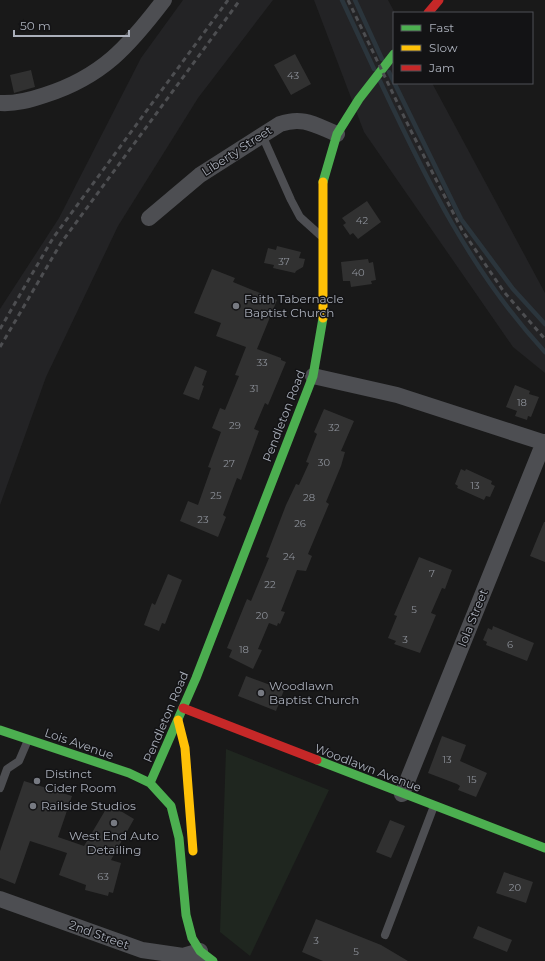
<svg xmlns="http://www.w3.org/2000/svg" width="545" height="961" font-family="Montserrat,sans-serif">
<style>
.built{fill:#232325}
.green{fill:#1f261f}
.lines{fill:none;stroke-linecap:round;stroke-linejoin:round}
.stream{stroke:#2b353c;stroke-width:4.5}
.building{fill:#313131}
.lane{stroke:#4d4e52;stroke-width:8}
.street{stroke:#4d4e52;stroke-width:16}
.fast{stroke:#4caf50;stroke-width:9}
.slow{stroke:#ffc107;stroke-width:9}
.jam{stroke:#c62828;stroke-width:9}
.rail{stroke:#4d4e51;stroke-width:3;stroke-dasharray:5 4;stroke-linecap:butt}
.poi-dot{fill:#777a82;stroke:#131315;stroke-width:1.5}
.labels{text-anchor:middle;stroke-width:3;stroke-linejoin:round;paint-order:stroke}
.number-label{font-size:10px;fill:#8c9098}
.street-label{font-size:12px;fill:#aaafba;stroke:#131315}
.poi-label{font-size:12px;fill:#aaafba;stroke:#131315;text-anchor:start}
</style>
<rect width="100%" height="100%" fill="#191919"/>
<!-- built -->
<path class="built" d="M183,0H273L198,98L118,226L46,377L0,505V309L59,218L141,58Z
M314,0H388L395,13L394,83H432L545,293V373L513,347L364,132Z"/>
<!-- green -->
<path class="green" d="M226,749L329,790L250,956L220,932Z"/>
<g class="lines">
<!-- stream -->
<path class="stream" d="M342,0L374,69
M355,0L382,59
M389,72L461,219L513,289L545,324
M380,81C426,179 471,272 545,352"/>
</g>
<!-- building -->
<path class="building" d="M295,54L311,84L291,95L274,65Z
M31,70L35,87L14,93L10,75Z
M367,201L381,222L358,239L353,233L350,235L343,225L346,223L342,218Z
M277,246L301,252L299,258L305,259L303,267L296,271L295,273L273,268L274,265L264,263L268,248L276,250Z
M368,259L369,263L373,262L376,280L371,281L372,284L351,287L350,281H343L341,262Z
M212,269L235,278L233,282L277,300L257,349L281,358V360L286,362L268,405L265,403L254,429L259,431L241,480L237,478L223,515L226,517L218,537L180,521L188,501L198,505L211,468L208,467L221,432L212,428L220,408L225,410L239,376L235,375L246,347L216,336L221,323L194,313Z
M195,366L207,371L202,385L204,386L199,400L183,394Z
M515,385L530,391L529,394L539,397L531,417L528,416L527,420L515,416L517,411L506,407Z
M324,409L354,421L341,451L345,452L341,466L326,502L329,504L308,554L312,556L306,571L297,570L281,611L285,612L280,624L278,623L277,626L269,623L258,649L262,650L253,669L229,657L232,650L227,648L247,599L251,601L269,558L266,557L286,505L296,484L299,485L309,463L306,462L317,434L314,432Z
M461,469L465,471L466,469L492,481L491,484L495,486L490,497L486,496L484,500L457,488L458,486L455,484Z
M544,522H545V562L530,556Z
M419,557L452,570L445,589L442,588L431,613L436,615L420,653L394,644L396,641L388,638L397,616L394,615Z
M168,574L182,580L165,624L162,623L159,631L144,625L152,603L155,605Z
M493,626L534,643L527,661L486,645L487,642L483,640L488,628L492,630Z
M246,676L284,690L276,711L238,696Z
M442,736L466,745L460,761L487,773L476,797L458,790L460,786L457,784L428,773Z
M24,781L72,796L58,837L84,846L109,804L134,819L111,860L121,863L113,893L109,892L108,896L85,890L86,885L59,875L67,853L30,841L15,884L0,878V851Z
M390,820L405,826L391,858L376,852Z
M504,872L533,882L526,903L496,893Z
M316,919L381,945L408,961H323L302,952Z
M478,926L512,940L507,952L473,938Z"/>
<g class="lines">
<!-- lane -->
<path class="lane" d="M262,135L291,200L300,217L320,235
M0,788L7,769L19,761L28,740
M385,935L434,806"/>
<!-- street -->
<path class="street" d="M0,103C16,104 30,100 45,95C102,77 129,46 164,0
M149,218L200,175L280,124C303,116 315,125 337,134
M313,376L397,395L545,443
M402,794L544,442
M0,899L142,950L183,956L200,951L201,961"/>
<!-- fast -->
<path class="fast" d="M323,182L337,134L359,99L394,54
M0,730L129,773L150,783L171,806L179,838L186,915L192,938L200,951L213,961
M317,760L545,848
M150,783L196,678L313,376L323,318"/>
<!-- slow -->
<path class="slow" d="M323,318V182
M178,720L185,748L193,851"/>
<!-- jam -->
<path class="jam" d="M428,13L439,0
M183,708L317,760"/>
<!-- rail -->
<path class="rail" d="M348,0L410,129L462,230L504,292L545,339
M0,329L53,238L228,0
M0,347L61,243L240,0"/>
</g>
<!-- markers -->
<g class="poi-dot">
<circle cx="236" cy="306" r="4"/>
<circle cx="261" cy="693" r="4"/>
<circle cx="37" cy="781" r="4"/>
<circle cx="33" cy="806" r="4"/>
<circle cx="114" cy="823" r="4"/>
</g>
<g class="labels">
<!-- number labels -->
<g class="number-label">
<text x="293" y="79">43</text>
<text x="362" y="224">42</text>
<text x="284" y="265">37</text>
<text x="358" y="276">40</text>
<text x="262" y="366">33</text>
<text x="254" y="392">31</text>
<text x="522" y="406">18</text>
<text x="235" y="429">29</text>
<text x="334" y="431">32</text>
<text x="324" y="466">30</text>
<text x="229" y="467">27</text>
<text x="475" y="489">13</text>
<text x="216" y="499">25</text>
<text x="309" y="501">28</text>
<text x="203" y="523">23</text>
<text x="300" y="527">26</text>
<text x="289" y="560">24</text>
<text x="432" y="577">7</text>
<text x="270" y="588">22</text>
<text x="414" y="613">5</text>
<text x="262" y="619">20</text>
<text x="405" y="643">3</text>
<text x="510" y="648">6</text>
<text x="244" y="653">18</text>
<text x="447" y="763">13</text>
<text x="472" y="783">15</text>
<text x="103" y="880">63</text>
<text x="515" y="891">20</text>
<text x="316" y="944">3</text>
<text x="356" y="955">5</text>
</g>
<!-- street labels -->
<g class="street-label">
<text transform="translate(237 151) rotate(-33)" y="4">Liberty Street</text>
<text transform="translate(284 416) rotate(-69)" y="4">Pendleton Road</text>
<text transform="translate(473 618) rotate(-68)" y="4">Iola Street</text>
<text transform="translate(166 717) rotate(-67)" y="4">Pendleton Road</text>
<text transform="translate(79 744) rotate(19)" y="4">Lois Avenue</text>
<text transform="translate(368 768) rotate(21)" y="4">Woodlawn Avenue</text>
<text transform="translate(99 935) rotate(20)" y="4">2nd Street</text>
</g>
<!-- poi labels -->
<g class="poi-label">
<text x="244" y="303">Faith Tabernacle<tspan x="244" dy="14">Baptist Church</tspan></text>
<text x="269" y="690">Woodlawn<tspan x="269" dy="14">Baptist Church</tspan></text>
<text x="45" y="778">Distinct<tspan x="45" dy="14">Cider Room</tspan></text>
<text x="41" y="810">Railside Studios</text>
<text x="114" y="840" text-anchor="middle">West End Auto<tspan x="114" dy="14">Detailing</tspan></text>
</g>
</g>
<!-- legend -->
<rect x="393" y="12" width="140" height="72" fill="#131315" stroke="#4f5157"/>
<rect x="401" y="25" width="20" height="6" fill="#4caf50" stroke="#4f5157"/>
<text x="429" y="32" font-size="12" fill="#aaafba">Fast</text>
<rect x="401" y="45" width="20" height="6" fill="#ffc107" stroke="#4f5157"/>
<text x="429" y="52" font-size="12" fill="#aaafba">Slow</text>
<rect x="401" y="65" width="20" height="6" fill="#c62828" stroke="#4f5157"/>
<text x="429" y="72" font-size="12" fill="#aaafba">Jam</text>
<!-- scale -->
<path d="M14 30v6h115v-6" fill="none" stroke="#aaafba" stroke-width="2"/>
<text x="20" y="30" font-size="12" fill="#aaafba" stroke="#131315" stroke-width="3" paint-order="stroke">50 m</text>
</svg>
